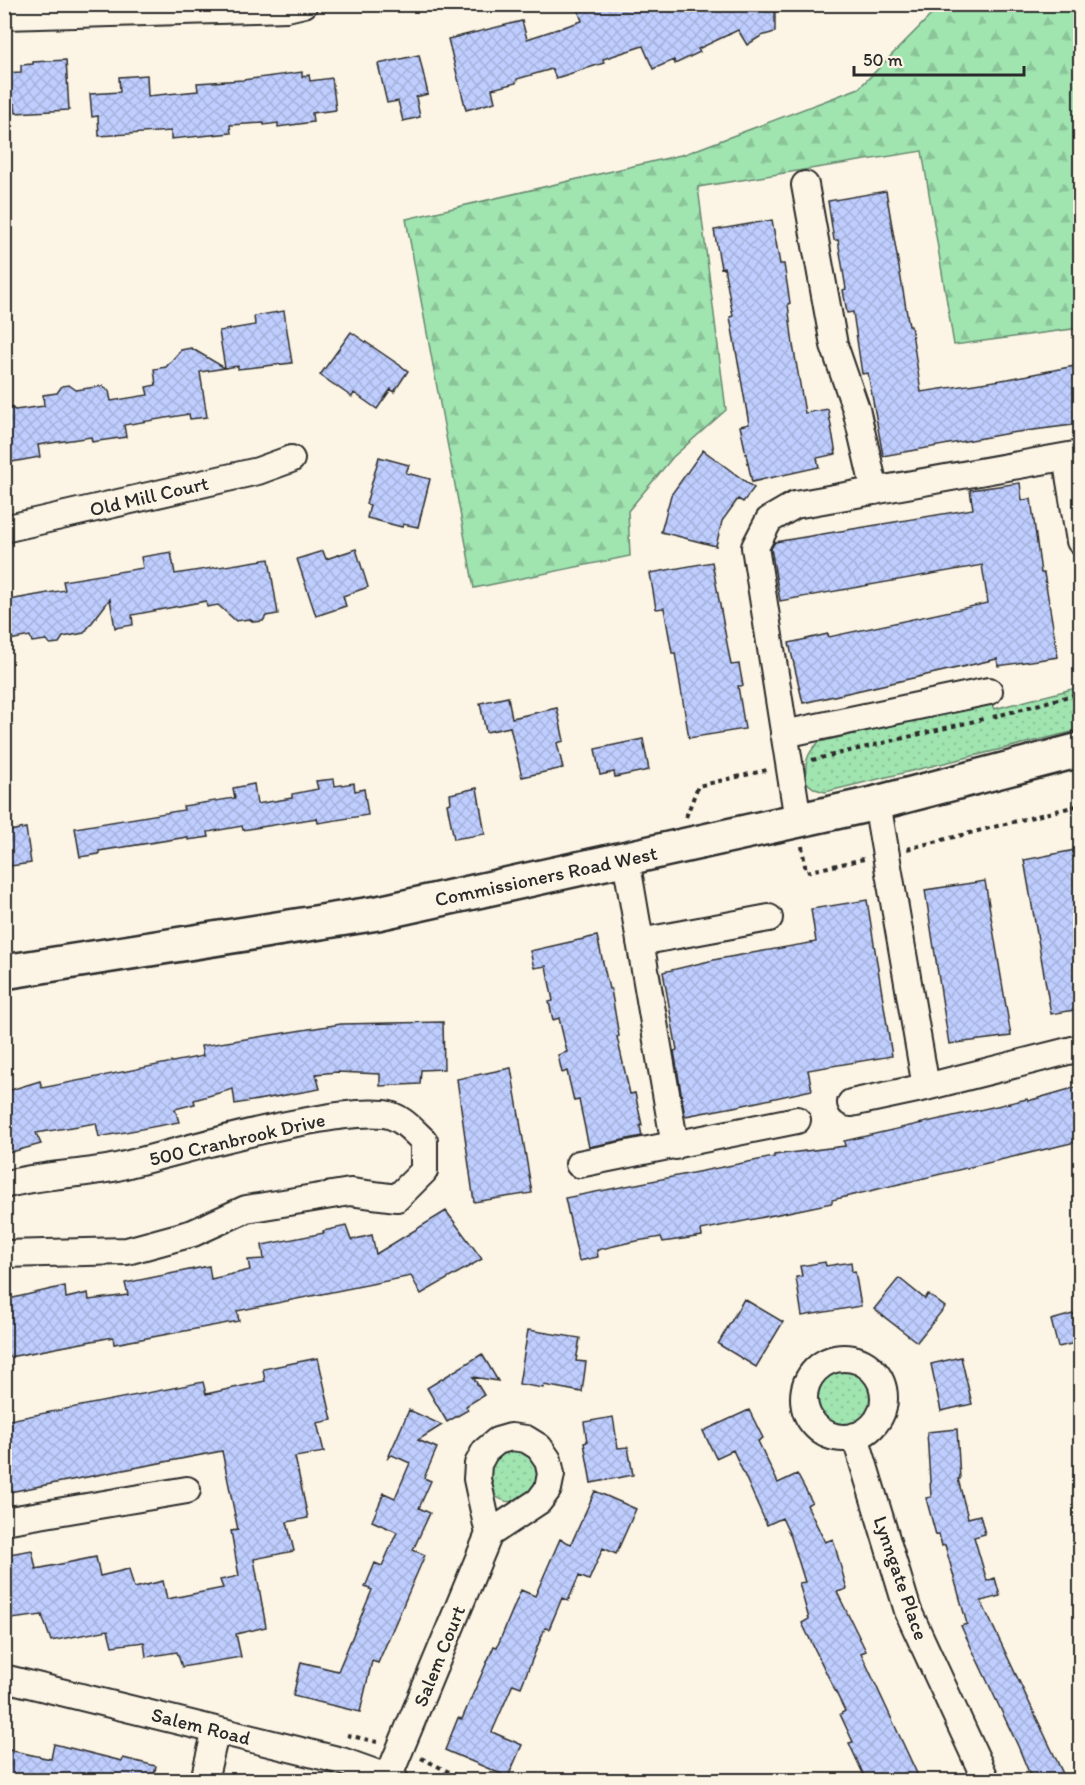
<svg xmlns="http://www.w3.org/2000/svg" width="1085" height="1785" font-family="Itim,sans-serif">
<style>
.grass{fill:url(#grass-dots);stroke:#66886e;stroke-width:1.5}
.forest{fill:url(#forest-firs);stroke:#66886e;stroke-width:1.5}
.building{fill:url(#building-cross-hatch);stroke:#2b2b2b;stroke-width:1.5}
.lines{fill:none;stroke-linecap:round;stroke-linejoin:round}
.minor-casing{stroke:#2b2b2b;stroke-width:30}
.major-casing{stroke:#2b2b2b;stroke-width:38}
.path{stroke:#2b2b2b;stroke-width:4;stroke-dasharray:4.5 4.5;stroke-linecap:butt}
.minor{stroke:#fcf5e5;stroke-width:26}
.major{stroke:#fcf5e5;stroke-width:33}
.labels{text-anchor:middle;stroke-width:6;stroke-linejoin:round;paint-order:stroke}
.street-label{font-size:20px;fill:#2b2b2b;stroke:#fcf5e5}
</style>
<defs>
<pattern id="grass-dots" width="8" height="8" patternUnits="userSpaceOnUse" patternTransform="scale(1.5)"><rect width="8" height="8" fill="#a0e4b0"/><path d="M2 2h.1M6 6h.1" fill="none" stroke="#8ac498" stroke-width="1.8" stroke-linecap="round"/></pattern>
<pattern id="forest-firs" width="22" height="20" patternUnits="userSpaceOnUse" patternTransform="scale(1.5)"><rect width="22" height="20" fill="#a0e4b0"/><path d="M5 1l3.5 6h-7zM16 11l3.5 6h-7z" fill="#8ac498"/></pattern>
<pattern id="building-cross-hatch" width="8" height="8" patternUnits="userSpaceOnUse" patternTransform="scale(1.5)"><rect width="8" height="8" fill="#bfceff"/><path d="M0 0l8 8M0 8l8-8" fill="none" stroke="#a4b1db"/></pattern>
</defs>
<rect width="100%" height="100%" fill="#fcf5e5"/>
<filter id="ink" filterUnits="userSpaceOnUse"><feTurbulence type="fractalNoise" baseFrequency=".0167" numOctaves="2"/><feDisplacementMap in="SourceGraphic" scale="12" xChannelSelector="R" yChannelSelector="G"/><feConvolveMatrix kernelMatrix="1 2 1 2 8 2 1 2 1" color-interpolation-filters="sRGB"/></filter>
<g filter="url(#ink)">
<!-- grass -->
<path class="grass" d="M1080,687V730L825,792L815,789L806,782C805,764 805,755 819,742L991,702L994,709Z
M817 1397a27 27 0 1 1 54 0a27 27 0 1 1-54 0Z
M517,1448C537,1459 540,1465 536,1488C519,1500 512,1509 492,1494L487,1462L493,1455Z"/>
<!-- forest -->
<path class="forest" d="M941,5H1080V328L954,345L922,151L698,187L726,410L673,457L628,511L630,556L474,588L406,219L685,154L859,88Z"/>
<!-- building -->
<path class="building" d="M576,4H775V32L761,36L747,45L738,30L698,49L700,52L675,64L674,60L653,69L643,46L603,59L604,63L556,78L552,69L517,79L516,83L492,89L495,102L466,110L448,39L522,21L527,39L582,21Z
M419,55L428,94L416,97L420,117L403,121L398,101L387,103L378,64Z
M66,60L69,110L16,113L15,104H12V101L4,102V73L21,72V65L33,64V62Z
M302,72V77L309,75L310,81L332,78L336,110L312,113L313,122L278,127V123L264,125V123L230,125L231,133L171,139V131L99,136L98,116L92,117L90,94L120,92L119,77L147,75L148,96L198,91L197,83L243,80Z
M886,191L909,326H911L921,392L1008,379L1080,365V424L1010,433L883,456L868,373L862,374L853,312L847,313L843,290L846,289L838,240H834L828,201Z
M772,220L780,264H784L790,303L788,304L793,345L805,413L828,409L836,454L817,458L819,467L752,482L740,426L749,424L730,317L733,316L724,267L721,268L714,230Z
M284,311L292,363L238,369V366L225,368L219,331L255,325L254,316Z
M351,332L408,371L394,392L391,389L377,409L354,393L352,397L320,375Z
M191,348L225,368L200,372L207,417L190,419L189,414L124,425L126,437L92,442L91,437L38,445L40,457L6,463L4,403L15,410L44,406L43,395L57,393L62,386L69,385L76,390L102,386L109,391L111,401L148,395L146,387L156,385L154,369L166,367L181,350Z
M703,450L754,488L743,502L738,499L722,521L716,546L661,532L671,495Z
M379,457L409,465L406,473L430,479L418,527L403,524L402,527L367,518L370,505L366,504Z
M1020,483L1022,500L1031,499L1041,573H1044L1058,657L998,666L997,659L803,703L789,643L828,634L829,637L988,603L982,565L780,601L771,548L775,542L973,509L970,490Z
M356,549L368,587L343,596L346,606L316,616L297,559L323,551L326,559Z
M171,552L175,574L269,559L278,614L266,616L263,621L254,622L249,619L236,621L218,605L207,607L206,601L132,615L133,625L115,628L110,599L84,633L63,637L59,643L50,644L46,640L32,642L30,636L4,641V601L65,590L63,581L143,568L141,557Z
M712,562L731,665L739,664L743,686H738L745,729L689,738L675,653H672L664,608L656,609L650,573Z
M508,697L512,718L557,708L564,741L557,743L563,768L522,777L510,727L486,732L480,703Z
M643,739L649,770L615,777L614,772L600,775L595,749Z
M334,779L335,786L354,783L355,791L364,789L368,815L318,823L317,818L243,830L242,826L208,832L209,837L188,840V837L99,851V854L80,857L75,828L184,810L183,806L235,798L233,788L254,784L257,804L292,798V794L318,789L316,781Z
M477,788L485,834L454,839L447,804L451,803L450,794Z
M26,828L31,863L4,867V832Z
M1080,849V1009L1051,1014L1024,860Z
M985,881L1011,1036L949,1044L925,890Z
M867,900L892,1056L808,1070L812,1090L739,1106L685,1116L674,1051L677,1050L663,972L718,959L816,942L811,909Z
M597,936L609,989H611L619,1036L617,1037L630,1094L635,1093L642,1125L640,1126L642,1136L589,1147L579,1100L574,1101L567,1071L562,1073L558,1055L567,1052L559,1018L553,1020L549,1002L553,1001L546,966L534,968L530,951Z
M443,1022L444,1069L421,1070L420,1084L380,1086V1074L337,1072L316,1074L320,1089L235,1104L233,1089L194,1100L195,1104L175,1109L179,1122L99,1137L96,1123L36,1133L41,1144L4,1154V1092L40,1081L42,1088L203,1056L201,1046L341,1024Z
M511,1068L532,1193L474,1202L457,1079Z
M1080,1086V1141L832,1200V1203L701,1230L702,1236L663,1242L661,1237L631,1242L597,1250L598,1257L579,1261L565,1198L774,1157V1155L845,1146L844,1141L1027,1099L1028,1101Z
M446,1211L482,1259L421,1294L411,1276L237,1311L239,1321L114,1344L113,1337L4,1358V1300L65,1286L66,1298L88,1293L89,1300L128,1295L125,1283L209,1266L211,1279L250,1270L248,1260L264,1259L262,1245L324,1233L323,1231L346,1226L351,1240L372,1235L376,1254Z
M825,1262L826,1266L851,1262L852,1272L855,1271L861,1306L802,1316L796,1277L802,1276L800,1266Z
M899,1278L925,1299L928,1294L945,1307L917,1342L874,1309Z
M744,1299L783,1322L756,1367L718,1344Z
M1080,1312V1342L1058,1347L1051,1320Z
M528,1330L580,1338L576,1361L586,1362L582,1392L544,1385L543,1388L519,1384Z
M482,1354L498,1381L473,1377L484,1395L466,1406L468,1410L447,1422L427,1388Z
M961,1357L972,1404L941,1411L931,1364Z
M318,1358L332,1420L317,1423L324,1452L295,1457L308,1518L287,1522L294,1551L254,1559L266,1627L236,1634L241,1657L182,1667L177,1652L146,1657L144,1642L112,1646L108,1630L51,1641L42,1615L4,1620V1555L32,1550L36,1569L96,1557L100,1576L129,1569L134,1588L163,1581L167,1599L223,1588L220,1580L239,1576L231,1531L238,1530L222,1451L4,1493V1421L203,1382L206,1394L265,1381L263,1369Z
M409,1410L442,1425L418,1440L437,1448L424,1478L431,1481L419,1508L430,1513L413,1550L425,1555L378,1663L372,1661L360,1712L293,1696L301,1662L338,1671L372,1590L365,1587L375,1563L382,1566L397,1532L372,1521L384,1493L395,1498L410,1463L392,1455L388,1458Z
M749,1410L763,1438L758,1441L778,1483L797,1474L812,1502L807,1505L825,1542L833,1539L847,1589L837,1592L866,1651L861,1653L920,1780H866L849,1743L853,1742L840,1714L845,1711L802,1623L809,1619L799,1583L805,1582L791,1537L782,1518L767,1525L733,1450L716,1458L703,1431Z
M613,1417L618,1448L628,1447L633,1475L591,1483L584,1443L587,1442L584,1422Z
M957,1429L960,1479H958L968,1518L980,1515L985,1534L974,1537L987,1581L995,1578L1000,1596L981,1601L1066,1780H1032L1018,1746L961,1626L967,1624L945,1545L942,1546L939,1534L936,1535L926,1498L931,1497L927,1432Z
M595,1491L636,1509L616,1554L603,1548L589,1580L579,1576L568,1601L562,1598L549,1629L545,1628L521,1687L513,1684L492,1732L522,1745L508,1777L445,1750L458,1718L462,1719L494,1646L497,1647L521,1590L535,1596L560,1539L571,1544Z
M54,1744L122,1761L123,1758L156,1766L153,1780H4V1749L51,1759Z"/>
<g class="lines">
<defs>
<path id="minor" d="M4,16L287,8L304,4
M805,185L834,345L856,409L875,491
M1066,457L1080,541
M4,529L258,471L291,459
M784,734L989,691
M877,803L926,1087
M798,820L755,547L769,520L795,505L1080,454
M626,859L675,1146
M640,942L769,918
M851,1103L926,1087L1080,1048
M579,1164L797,1120
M4,1185C41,1174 80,1175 117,1167C179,1152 239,1133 302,1122C329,1117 357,1112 384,1114C401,1116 412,1130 424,1141V1171L397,1198L350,1192L246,1209L193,1233L127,1251L4,1254
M804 1398a40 40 0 1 1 80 0a40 40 0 1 1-80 0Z
M855,1436L908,1611L986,1780
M4,1521L187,1490
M4,1678L342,1761L395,1780
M388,1778L489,1534L477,1479L478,1464L485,1451L497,1441L511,1437L526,1439L539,1447L548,1460L551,1474L548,1489L539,1501L489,1534
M204,1780L216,1730"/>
<path id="major" d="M4,972L378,913L877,803L1080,750"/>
</defs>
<!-- minor casing -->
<use href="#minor" class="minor-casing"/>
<!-- major casing -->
<use href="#major" class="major-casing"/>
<!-- path -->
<path class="path" d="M993,717L1080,693
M812,760L983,719
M686,817L698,786L767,770
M802,846L806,872L864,859
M907,849L1080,805
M347,1735L377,1742
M421,1758L465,1780"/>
<!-- minor -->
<use href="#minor" class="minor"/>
<!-- major -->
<use href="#major" class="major"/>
</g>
</g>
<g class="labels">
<!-- street labels -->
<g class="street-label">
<text transform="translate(149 496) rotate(-13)" y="7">Old Mill Court</text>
<text transform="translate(546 876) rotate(-12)" y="7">Commissioners Road West</text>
<text transform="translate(237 1139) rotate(-13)" y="7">500 Cranbrook Drive</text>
<text transform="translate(901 1578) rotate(71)" y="7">Lynngate Place</text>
<text transform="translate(439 1656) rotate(-68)" y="7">Salem Court</text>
<text transform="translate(201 1726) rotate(14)" y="7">Salem Road</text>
</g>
</g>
<!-- margin -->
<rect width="1085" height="1785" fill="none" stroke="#fcf5e5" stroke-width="24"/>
<rect x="12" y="12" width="1061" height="1761" fill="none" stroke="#2b2b2b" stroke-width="2" filter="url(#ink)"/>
<!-- scale -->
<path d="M854 66v9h170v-9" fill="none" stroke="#2b2b2b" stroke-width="3"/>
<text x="863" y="66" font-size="18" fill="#2b2b2b" stroke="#fcf5e5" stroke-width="4.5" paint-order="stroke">50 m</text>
</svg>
